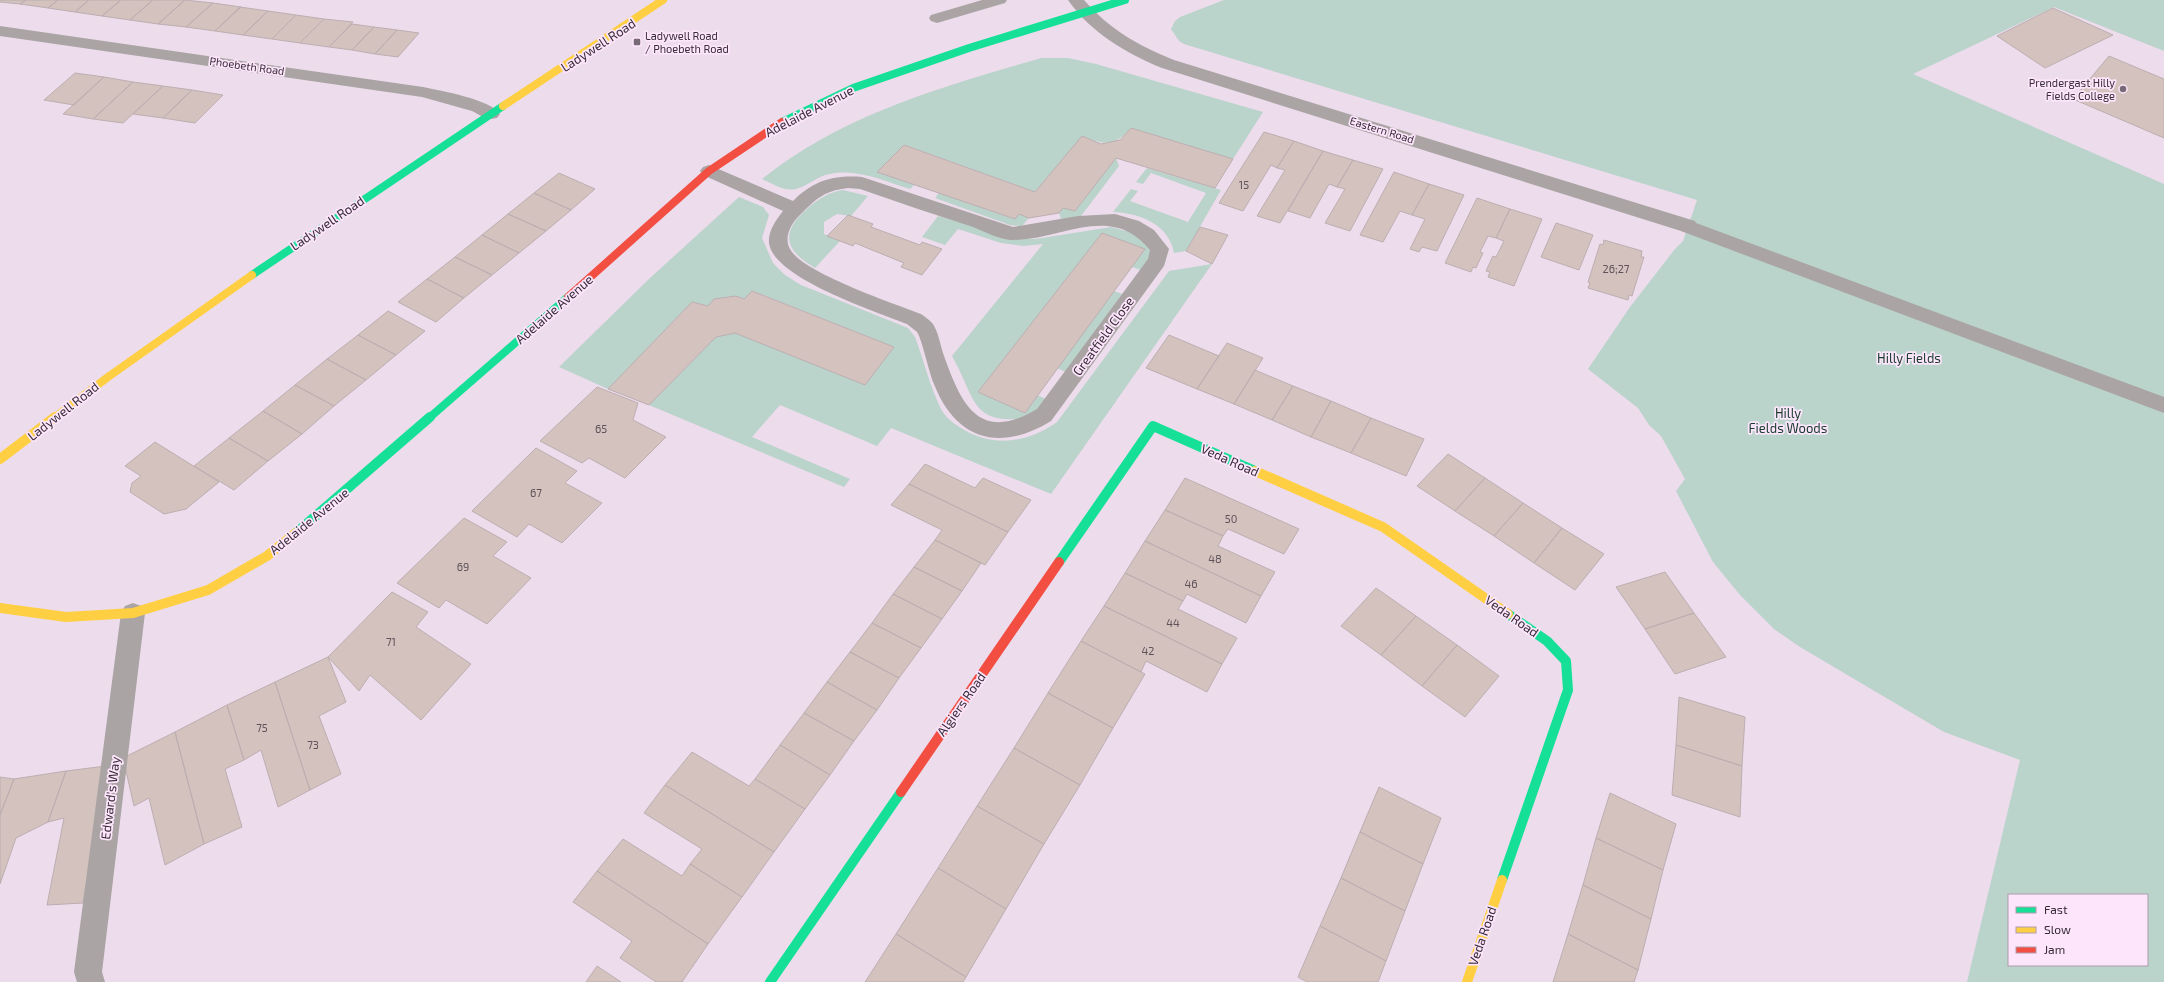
<svg xmlns="http://www.w3.org/2000/svg" width="2164" height="982" font-family="'Exo 2',sans-serif">
<style>
.green{fill:#bad3cb;fill-rule:evenodd}
.building{fill:#d3c2be;stroke:#bcaeb1}
.lines{fill:none;stroke-linecap:round;stroke-linejoin:round}
.lane{fill:#aaa4a4;fill-rule:evenodd}
.street{fill:#aaa4a4;fill-rule:evenodd}
.fast-far1{stroke:#16e098;stroke-width:8}
.fast{stroke:#16e098;stroke-width:10}
.slow-far1{stroke:#ffcf43;stroke-width:8}
.slow{stroke:#ffcf43;stroke-width:10}
.jam-far1{stroke:#f24e42;stroke-width:8}
.jam{stroke:#f24e42;stroke-width:10}
.poi-dot{fill:#776a76;stroke:#fde5fc;stroke-width:1.5}
.labels{text-anchor:middle;stroke-width:3.5;stroke-linejoin:round;paint-order:stroke}
.far-poi-label{font-size:11px;fill:#372c37;stroke:#fde5fc;text-anchor:start}
.far-street-label{font-size:11px;fill:#372c37;stroke:#fde5fc}
.number-label{font-size:11px;fill:#5e5259}
.street-label{font-size:13px;fill:#372c37;stroke:#fde5fc}
.park-label{font-size:13px;fill:#183b2c;stroke:#fde5fc}
</style>
<rect width="100%" height="100%" fill="#eddcec"/>
<!-- green -->
<path class="green" d="M1224,0H2164V51L2054,7L1913,74L2164,184V982H1967L2020,760L1944,732L1800,647L1774,629L1740,595L1713,562L1676,491L1685,479L1661,436L1649,425L1638,408L1588,369L1630,307L1675,249L1683,241L1697,200L1184,44L1179,41L1171,29L1175,21L1180,17ZM2009,895H2147V965H2009Z
M1041,58H1068L1096,64L1263,112L1233,159L1131,128C1114,147 1104,145 1082,136L1035,192L905,145L878,172L914,185L910,189C884,181 857,168 830,174C817,176 808,186 796,189C785,192 771,183 762,179C843,114 942,87 1041,58Z
M1116,158L1119,166L1081,216L1061,219L1059,213L1063,208L1075,211Z
M1147,168L1221,190L1186,251L1174,253C1169,224 1139,213 1113,212L1131,189L1138,191L1130,201L1188,222L1206,193L1151,173L1143,184L1136,182Z
M843,190L868,196L851,216L837,214L824,222V234L840,241L815,268C784,250 780,232 808,208C818,199 829,192 843,190Z
M939,193L1014,219L1019,214L1029,218L1022,226L1010,225L935,198Z
M739,197L763,207L769,215L762,238L773,263L785,275L801,285L908,328L915,337C924,361 930,387 941,409C945,417 954,424 961,428C992,448 1028,443 1057,422L1169,271L1212,264L1051,494L891,428L877,446L780,405L752,437L850,479L844,487L649,405L716,337L735,333L865,385L894,347L753,291L744,299L736,296L714,299L708,306L692,302L608,389L559,367L650,278Z
M938,216L1018,239H1036L1111,227L1137,234L1150,249V257L1141,270L1132,267L1144,249L1102,233L978,392L1025,413L1037,395L1046,399L1032,417C970,428 976,398 952,356L1043,244L1023,246L1001,243L958,229L945,245L922,237Z
M1114,291L1122,294L1066,372L1057,368Z"/>
<!-- building -->
<path class="building" d="M0,0H26L20,4L0,2Z
M26,0H58L48,8L20,4Z
M58,0H89L75,12L48,8Z
M89,0H121L102,16L75,12Z
M121,0H153L130,20L102,16Z
M153,0H185L158,24L130,20Z
M185,0L213,3L186,27L158,24Z
M213,3L241,7L215,31L186,27Z
M240,7L268,11L243,35L215,31Z
M2053,8L2113,35L2045,68L1997,36Z
M268,11L296,15L272,39L243,35Z
M296,15L324,19L300,43L272,39Z
M324,19L353,22L329,47L300,43Z
M352,24L374,27L352,50L329,47Z
M374,27L397,30L375,54L352,50Z
M397,30L419,33L398,57L375,54Z
M2109,56L2164,79V138L2073,99Z
M75,73L104,77L74,105L44,100Z
M104,77L133,82L93,119L63,114Z
M133,82L163,86L123,123L93,119Z
M163,86L192,90L163,118L133,114Z
M192,90L223,95L195,123L163,118Z
M1131,128L1233,159L1215,188L1116,158L1075,211L1063,208L1059,213L1029,218L1019,214L1015,219L877,172L904,145L1035,192L1082,136L1101,144L1120,140Z
M1264,132L1294,141L1277,168L1271,165L1243,211L1219,203Z
M1294,141L1323,151L1280,223L1257,216L1285,170L1277,168Z
M1323,151L1353,160L1337,187L1329,184L1310,218L1288,211Z
M1353,160L1383,169L1350,231L1325,223L1345,189L1337,187Z
M1394,172L1429,184L1412,215L1400,211L1383,242L1360,235Z
M559,173L595,189L571,210L534,193Z
M1429,184L1464,195L1437,251L1422,247L1419,252L1410,249L1425,219L1412,215Z
M534,193L571,210L546,231L508,214Z
M1477,198L1510,209L1496,238L1488,236L1480,252L1483,253L1476,268L1473,267L1471,272L1445,263Z
M1510,209L1542,219L1514,286L1488,277L1490,272L1486,271L1493,256L1496,257L1504,241L1496,238Z
M508,214L546,231L519,253L482,235Z
M848,215L873,224L871,227L920,245L922,242L942,249L922,275L901,267L904,263L855,243L853,246L827,236Z
M1556,223L1593,235L1579,270L1541,257Z
M1200,227L1228,235L1212,264L1186,251Z
M1102,233L1145,249L1025,413L978,392Z
M482,235L519,253L492,275L455,257Z
M1604,240L1642,251L1641,257H1644L1632,296L1629,295L1628,300L1588,288L1590,283L1588,282L1600,244L1603,245Z
M455,257L492,275L464,298L427,279Z
M427,279L464,298L436,322L398,302Z
M752,291L894,347L865,385L735,333L716,337L649,405L608,389L692,302L708,306L714,299L736,296L744,299Z
M388,311L425,331L396,355L358,335Z
M358,335L396,355L366,380L327,359Z
M1169,335L1219,356L1197,389L1146,368Z
M1227,343L1263,358L1234,404L1197,389Z
M327,359L366,380L334,406L295,385Z
M1255,370L1293,386L1272,420L1234,404Z
M295,385L334,406L302,434L263,411Z
M1293,386L1331,401L1311,437L1272,420Z
M597,387L638,403L633,420L666,437L625,478L589,458L582,463L540,441Z
M1331,401L1371,418L1351,453L1311,437Z
M263,411L302,434L268,461L229,438Z
M1371,418L1424,439L1406,476L1351,453Z
M229,438L268,461L234,490L194,466Z
M155,442L219,482L186,509L164,514L130,492L132,483L141,476L125,466Z
M536,448L577,471L565,483L602,503L562,543L529,524L517,537L472,511Z
M1448,454L1485,478L1455,511L1417,486Z
M925,464L975,488L983,478L1031,500L1008,532L909,484Z
M1185,478L1299,529L1284,554L1228,529L1223,536L1165,510Z
M1485,478L1523,503L1494,536L1455,511Z
M909,484L1008,532L985,565L935,540L942,530L891,505Z
M1523,503L1562,528L1534,563L1494,536Z
M1165,510L1223,536L1218,546L1275,572L1261,596L1145,541Z
M464,518L507,542L493,556L531,578L487,624L446,600L439,608L397,583Z
M1562,528L1604,554L1575,590L1534,563Z
M935,540L981,563L962,591L914,567Z
M1145,541L1261,596L1246,623L1187,594L1183,601L1125,573Z
M914,567L962,591L942,619L893,594Z
M1665,572L1694,613L1645,629L1616,587Z
M1125,573L1183,601L1178,609L1237,638L1222,664L1104,606Z
M1376,588L1416,616L1381,655L1341,626Z
M392,592L428,612L416,627L471,664L421,720L370,675L359,691L328,657Z
M893,594L942,619L921,648L872,623Z
M1104,606L1222,664L1207,692L1146,661L1141,672L1081,641Z
M1694,613L1726,657L1675,674L1645,629Z
M1416,616L1457,645L1422,686L1381,655Z
M872,623L921,648L899,678L850,652Z
M1081,641L1145,674L1113,728L1048,693Z
M1457,645L1499,676L1465,717L1422,686Z
M850,652L899,678L877,710L827,682Z
M328,657L346,702L319,716L341,774L310,790L275,682Z
M275,682L310,790L278,807L261,750L244,760L227,705Z
M827,682L877,710L854,741L804,713Z
M1048,693L1113,728L1080,785L1014,748Z
M1679,697L1745,717L1742,766L1676,745Z
M227,705L244,760L225,769L242,827L204,844L175,732Z
M804,713L854,741L830,775L780,745Z
M175,732L204,844L165,865L149,798L134,806L123,758Z
M780,745L830,775L805,809L755,779Z
M1676,745L1742,766L1740,817L1672,795Z
M1014,748L1080,785L1044,844L977,806Z
M692,752L749,786L755,779L805,809L774,852L665,785Z
M106,766L83,903L47,905L64,818L48,822L66,771Z
M66,771L48,822L16,838L0,884V815L14,779Z
M0,777L14,779L0,815Z
M665,785L774,852L742,897L690,864L702,849L644,813Z
M1379,787L1441,818L1423,864L1360,832Z
M1610,793L1676,824L1663,870L1596,838Z
M977,806L1044,844L1006,909L938,868Z
M1360,832L1423,864L1405,911L1341,878Z
M1596,838L1663,870L1651,919L1583,885Z
M623,839L682,876L690,864L742,897L708,944L597,871Z
M938,868L1006,909L966,977L896,934Z
M597,871L708,944L682,982H656L620,958L632,941L573,902Z
M1341,878L1405,911L1386,961L1320,926Z
M1583,885L1651,919L1638,970L1568,934Z
M1320,926L1386,961L1378,982H1307L1298,977Z
M896,934L966,977L963,982H865Z
M1568,934L1638,970L1634,982H1553Z
M597,966L621,982H586Z"/>
<g class="lines">
<!-- lane -->
<path class="lane" d="M1688,220L2164,397V413L1681,231L1679,226L1681,221Z"/>
<!-- street -->
<path class="street" d="M982,0H1007L1005,3L937,23L931,21L929,18L931,15Z
M1068,0H1084C1109,29 1139,46 1174,60L1695,221L1697,226L1695,231L1688,232L1681,231L1162,68C1126,53 1091,33 1068,0Z
M0,26L423,87C441,91 490,99 500,114L497,118L491,119L485,118L472,111L422,97L0,36Z
M709,165L793,201C814,180 834,175 862,177L1013,227L1078,216L1115,214L1139,221L1154,230L1169,249L1164,266L1051,421C1001,452 956,441 934,384C929,373 922,339 917,332C914,329 910,327 907,324C877,312 773,278 769,243C768,231 776,220 783,211L703,175L700,171L703,167ZM848,188L860,189C898,202 935,215 973,227C985,232 1001,240 1013,240C1062,240 1111,202 1150,250L1148,259L1037,409C977,445 960,401 943,353C940,343 938,332 933,324C930,320 925,317 921,314C892,303 808,274 792,252C783,241 789,227 797,218C815,200 822,191 848,188Z
M133,603L141,606L145,613L102,972L105,982H77L74,972L121,613L125,606Z"/>
<!-- fast-far1 -->
<path class="fast-far1" d="M782,122L853,88L969,48L1125,0
M252,275L503,106
M429,418L568,297"/>
<!-- fast -->
<path class="fast" d="M296,533L430,417
M1059,562L1153,426L1255,471
M1502,880L1568,690L1566,661L1547,641L1508,614
M770,982L901,792"/>
<!-- slow-far1 -->
<path class="slow-far1" d="M503,106L663,0
M54,418L108,377L252,275"/>
<!-- slow -->
<path class="slow" d="M0,459L55,417
M1255,471L1383,527L1508,614
M0,608L66,617L133,613L208,590L267,556L296,533
M1467,982L1502,880"/>
<!-- jam-far1 -->
<path class="jam-far1" d="M568,297L709,171L782,122"/>
<!-- jam -->
<path class="jam" d="M901,792L1059,562"/>
</g>
<!-- markers -->
<g class="poi-dot">
<rect x="633" y="38" width="8" height="8" rx="2"/>
<circle cx="2123" cy="89" r="4"/>
</g>
<g class="labels">
<!-- far-poi labels -->
<g class="far-poi-label">
<text x="645" y="40">Ladywell Road<tspan x="645" dy="13">/ Phoebeth Road</tspan></text>
<text x="2115" y="87" text-anchor="end">Prendergast Hilly<tspan x="2115" dy="13">Fields College</tspan></text>
</g>
<!-- far-street labels -->
<g class="far-street-label">
<text transform="translate(247 66) rotate(8)" y="4">Phoebeth Road</text>
<text transform="translate(1382 130) rotate(17)" y="4">Eastern Road</text>
</g>
<!-- number labels -->
<g class="number-label">
<text x="1244" y="189">15</text>
<text x="1616" y="273">26;27</text>
<text x="601" y="433">65</text>
<text x="536" y="497">67</text>
<text x="1231" y="523">50</text>
<text x="1215" y="563">48</text>
<text x="463" y="571">69</text>
<text x="1191" y="588">46</text>
<text x="1173" y="627">44</text>
<text x="391" y="646">71</text>
<text x="1148" y="655">42</text>
<text x="262" y="732">75</text>
<text x="313" y="749">73</text>
</g>
<!-- street labels -->
<g class="street-label">
<text transform="translate(598 45) rotate(-33)" y="5">Ladywell Road</text>
<text transform="translate(809 111) rotate(-27)" y="5">Adelaide Avenue</text>
<text transform="translate(327 223) rotate(-34)" y="5">Ladywell Road</text>
<text transform="translate(554 309) rotate(-41)" y="5">Adelaide Avenue</text>
<text transform="translate(1103 336) rotate(-54)" y="5">Greatfield Close</text>
<text transform="translate(63 411) rotate(-38)" y="5">Ladywell Road</text>
<text transform="translate(1230 460) rotate(24)" y="5">Veda Road</text>
<text transform="translate(309 521) rotate(-39)" y="5">Adelaide Avenue</text>
<text transform="translate(1512 616) rotate(35)" y="5">Veda Road</text>
<text transform="translate(961 704) rotate(-55)" y="5">Algiers Road</text>
<text transform="translate(110 798) rotate(-83)" y="5">Edward's Way</text>
<text transform="translate(1482 936) rotate(-71)" y="5">Veda Road</text>
</g>
<!-- park labels -->
<g class="park-label">
<text x="1909" y="363">Hilly Fields</text>
<text x="1788" y="418">Hilly<tspan x="1788" dy="15">Fields Woods</tspan></text>
</g>
</g>
<!-- legend -->
<rect x="2008" y="894" width="140" height="72" fill="#fde5fc" stroke="#ae9bad"/>
<rect x="2016" y="907" width="20" height="6" fill="#16e098" stroke="#ae9bad"/>
<text x="2044" y="914" font-size="12" fill="#372c37">Fast</text>
<rect x="2016" y="927" width="20" height="6" fill="#ffcf43" stroke="#ae9bad"/>
<text x="2044" y="934" font-size="12" fill="#372c37">Slow</text>
<rect x="2016" y="947" width="20" height="6" fill="#f24e42" stroke="#ae9bad"/>
<text x="2044" y="954" font-size="12" fill="#372c37">Jam</text>
</svg>
